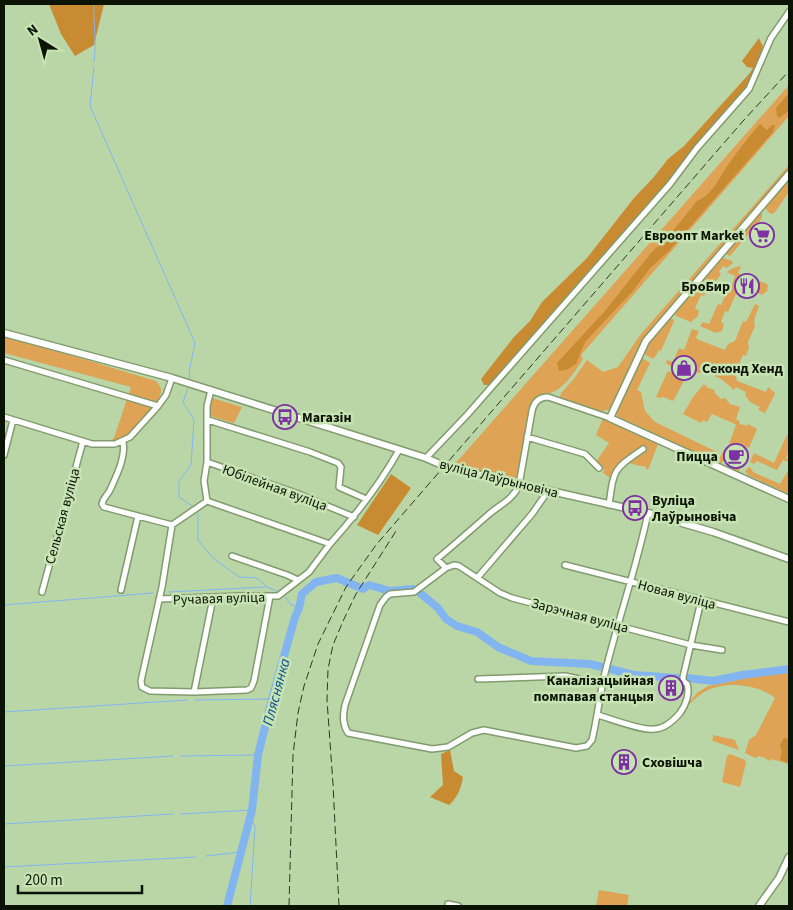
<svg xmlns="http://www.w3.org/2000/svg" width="793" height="910" font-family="'Source Sans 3',sans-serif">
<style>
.green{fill:#dea354}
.forest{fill:#c98b31}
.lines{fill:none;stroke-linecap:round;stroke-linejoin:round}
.stream{stroke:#82b5f0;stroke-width:1}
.river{stroke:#82b5f0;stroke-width:8}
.minor-casing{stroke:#819b6e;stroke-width:8}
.major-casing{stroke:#819b6e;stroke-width:9}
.minor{stroke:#fff;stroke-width:5}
.major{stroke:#fff;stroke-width:6}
.rail{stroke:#2c3923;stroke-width:1;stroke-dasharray:8 4;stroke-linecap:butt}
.labels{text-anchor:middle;stroke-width:5;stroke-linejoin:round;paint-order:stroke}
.poi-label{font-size:14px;font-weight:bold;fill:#0b1404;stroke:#c7e3b3;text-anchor:end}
.street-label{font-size:14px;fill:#0b1404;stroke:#c7e3b3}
.water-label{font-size:15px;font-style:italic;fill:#0a5193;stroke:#c7e3b3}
</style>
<rect width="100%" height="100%" fill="#bad6a7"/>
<!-- green -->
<path class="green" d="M789,85V116L581,355L583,359C576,370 568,383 557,390C545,397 539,392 530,406L516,479L510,480L454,465Z
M789,165V170L643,340L612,408C597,417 574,403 560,397L561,393L573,380L587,360L603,372L618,367L641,334Z
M789,177V192L775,212L773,214L769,213L765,207Z
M762,213V218L730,256L727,255L726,252L756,216Z
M721,257L732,261L733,263L727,268L723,266L719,272L721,274C716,281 710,290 703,296L701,295L695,308L699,311L698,316L691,322L676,316L674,311Z
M741,266L738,273L767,284L768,286L767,291L762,295L743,287H739L728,312L725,311L721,322L724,324L722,331L716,333L700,326L703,322L709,324L718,304L721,305L730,284L732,285L735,276L727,272L733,268Z
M755,304L759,306L754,320L755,326L748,342L749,347L746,356L743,355L735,373L737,381L766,392L768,387L774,392L775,394L765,413L758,410L760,407L750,402L745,395L746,392L736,387L734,390C728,385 721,377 714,376L715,373L709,370L708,373L689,372L678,367L673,368L666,363L667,360L673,362L679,348L684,350L692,329L699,331L696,338L699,340L725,350L728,344L735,341L743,321L746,322Z
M668,318L673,319L674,321L661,351L659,350L655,357L653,359L644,354C644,341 660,328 668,318Z
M4,335L156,381C158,384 162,387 161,391C160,410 122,449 102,446L114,438L131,387L4,353Z
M640,359H644L650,363L637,390L641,392L645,411L655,422L719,453L714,462L618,418L616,413Z
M668,371L681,377L684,381L673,401L663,397L660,398L656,397Z
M704,384L708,388L715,390L714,392L721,399L725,398L730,404L740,407L736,419L739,421L740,424L747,426L748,424L757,429L749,448L737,443L734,449L728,447L736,425L735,424L712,414L707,422L703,420L701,423L683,414L693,397Z
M212,398L242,407L234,423L210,416Z
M603,418L658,444L648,470L646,469V467L623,462L615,467L610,478L603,473L604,469L596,462L609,443L596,435Z
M787,435L789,436V450L786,458L789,460V462L783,460L777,470L757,461L754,464L750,462L754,453L774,463Z
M725,449L732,451L731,456L733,459L745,460L738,472L733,470L734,466L723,461L720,465C717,460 722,454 725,449Z
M749,467L751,468L753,472L780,484L789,469V494L748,475L745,471Z
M789,669V764L771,759L770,761L766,759L765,758L759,756L755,758L745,753L749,740L756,735L775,698C757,684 726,681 706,691C697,696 689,704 683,712L682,711L697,693L708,686L734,681L750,674Z
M713,735L735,740L739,750L713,741L711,739H713Z
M730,754L745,760L746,763L740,787L722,782L727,756Z
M599,890L629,895L627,906H596Z"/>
<!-- forest -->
<path class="forest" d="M49,4H104L94,45L75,56L61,34Z
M759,38L763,47L747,88L693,149L668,183L534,334C532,355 522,352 509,364C502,370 496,378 489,385H484L481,379L514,337L530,321L542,302L587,258L634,198L653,178L668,159L684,146L749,74L753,68L747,67L742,61Z
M789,93V111L779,118L777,116L776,108Z
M760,124L767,130L772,125H775L773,132L669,251L651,267L632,292L585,342L576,364L568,369L559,371L557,363L604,312L651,253L668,237L697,201C713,194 719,178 728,165C738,151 748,137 760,124Z
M391,474L411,488L378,535L357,525Z
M784,738L789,739V763L780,760L782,751L780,745Z
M450,750L454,771L463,777C461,788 458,797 449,805L430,797L443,785L441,754Z"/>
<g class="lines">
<!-- stream -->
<path class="stream" d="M94,4C93,23 97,43 94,61
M94,67L90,106L195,343L189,372L190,378
M188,388L183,402L194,420L191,465L179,481V497L195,508
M198,513V540L213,558L239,577L257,578L267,587L279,592
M169,592L265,587
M284,595L290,604L299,608
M4,605L153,593
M195,700L272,699
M4,712L187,700
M181,756L258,755
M4,766L173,756
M181,814L252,810
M250,818L255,826L250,906
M4,824L173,814
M206,856L241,852
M4,867L196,857"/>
<!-- river -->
<path class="river" d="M420,593L438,608L446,619L457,626L477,632L498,647L531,661L590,664L634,675L676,678
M687,678L713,681L742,675L789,669
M227,906L252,810L258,755L272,699L295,617L299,608L302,594L316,582L337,578L363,589L369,585L390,591L413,589"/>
<defs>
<path id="minor" d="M4,360L158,406
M211,390L207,406V462L296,493L354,517
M4,417L92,444H115L130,437L158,406L166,395L172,378
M208,420L310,452L338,463L341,467L339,487L366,499
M527,437L585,454L599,468
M123,442C126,457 116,477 110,490C107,496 103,498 102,504L104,507L172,525L207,501
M4,455L13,420
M426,458L467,415L670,184L697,148L749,89L771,38L789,12
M207,462L204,481L207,501
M609,505C614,468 613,470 643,449
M648,513C637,565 620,614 607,665C600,690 598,715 592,740L587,746L576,748L484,730L472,733L448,747L432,749L348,733C342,723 343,715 345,705L380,605L386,597L390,594L414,592L446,568L454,565L459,566L500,593L512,598L691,645L722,650
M172,525L162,587L141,681L142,687L150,691L194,692L247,690L251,688L254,681L270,596
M330,544C356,515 380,484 399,450
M232,556L287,575L298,580
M565,565L789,622
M446,568L437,559C454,545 471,530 488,515C499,505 513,500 519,485L532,411C534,402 539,397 548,397L610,418
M478,577L532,514L548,491
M121,590L138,516
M42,592L83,441
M159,599L240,596H278L309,572L330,544L207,501
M478,679L565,676L603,684
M194,692L213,598
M598,715C611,719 642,731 654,729C664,729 674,720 680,713C686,705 690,693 687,684L683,681V677L701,601
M448,904L458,906"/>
<path id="major" d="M789,174L646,341L610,418L789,499
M4,333L172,378L426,458L449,468L648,513L713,532L789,559
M759,906L779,878L789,857"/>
</defs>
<!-- minor casing -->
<use href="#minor" class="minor-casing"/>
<!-- major casing -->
<use href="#major" class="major-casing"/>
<!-- minor -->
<use href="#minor" class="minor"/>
<!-- major -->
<use href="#major" class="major"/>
<!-- rail -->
<path class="rail" d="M289,906L293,755L298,713L304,686L318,644L346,587L376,545L743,121L789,71
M339,906L333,784L327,700L328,669L333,645L344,619L356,594L396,531"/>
</g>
<!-- icons -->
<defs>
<symbol id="supermarket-ring" viewBox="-11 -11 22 22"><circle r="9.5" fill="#c7e3b3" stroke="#7d31a2" stroke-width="1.5"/><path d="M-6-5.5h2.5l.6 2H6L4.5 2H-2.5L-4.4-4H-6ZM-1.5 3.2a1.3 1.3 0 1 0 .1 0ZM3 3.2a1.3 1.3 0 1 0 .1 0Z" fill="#7d31a2"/></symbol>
<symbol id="restaurant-ring" viewBox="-11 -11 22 22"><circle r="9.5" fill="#c7e3b3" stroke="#7d31a2" stroke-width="1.5"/><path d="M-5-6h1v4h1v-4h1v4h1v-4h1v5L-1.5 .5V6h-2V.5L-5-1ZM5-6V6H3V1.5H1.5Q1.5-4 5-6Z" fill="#7d31a2"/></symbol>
<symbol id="shop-ring" viewBox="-11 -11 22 22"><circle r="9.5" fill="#c7e3b3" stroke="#7d31a2" stroke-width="1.5"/><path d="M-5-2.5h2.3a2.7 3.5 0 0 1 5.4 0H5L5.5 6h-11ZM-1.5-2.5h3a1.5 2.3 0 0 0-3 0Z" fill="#7d31a2"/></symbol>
<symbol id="bus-ring" viewBox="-11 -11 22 22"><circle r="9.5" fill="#c7e3b3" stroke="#7d31a2" stroke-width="1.5"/><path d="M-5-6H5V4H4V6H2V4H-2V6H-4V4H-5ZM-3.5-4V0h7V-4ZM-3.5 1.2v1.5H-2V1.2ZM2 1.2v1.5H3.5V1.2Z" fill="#7d31a2"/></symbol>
<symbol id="cafe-ring" viewBox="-11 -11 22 22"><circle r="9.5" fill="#c7e3b3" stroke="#7d31a2" stroke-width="1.5"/><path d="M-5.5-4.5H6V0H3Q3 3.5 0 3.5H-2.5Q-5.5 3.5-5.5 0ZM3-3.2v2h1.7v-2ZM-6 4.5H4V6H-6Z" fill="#7d31a2"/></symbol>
<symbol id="building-ring" viewBox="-11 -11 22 22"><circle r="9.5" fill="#c7e3b3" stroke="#7d31a2" stroke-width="1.5"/><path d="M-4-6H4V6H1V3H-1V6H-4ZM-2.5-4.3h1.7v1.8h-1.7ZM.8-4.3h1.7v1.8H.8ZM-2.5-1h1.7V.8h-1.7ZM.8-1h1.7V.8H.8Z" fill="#7d31a2"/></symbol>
</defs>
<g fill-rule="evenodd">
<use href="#supermarket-ring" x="748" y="221" width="28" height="28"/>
<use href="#restaurant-ring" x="733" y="272" width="28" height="28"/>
<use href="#shop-ring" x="670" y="354" width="28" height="28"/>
<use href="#bus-ring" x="271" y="403" width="28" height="28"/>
<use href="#cafe-ring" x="722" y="442" width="28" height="28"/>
<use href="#bus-ring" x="621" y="494" width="28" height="28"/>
<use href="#building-ring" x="657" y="674" width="28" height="28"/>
<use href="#building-ring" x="610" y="748" width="28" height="28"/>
</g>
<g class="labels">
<!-- poi labels -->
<g class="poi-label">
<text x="744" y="240">Евроопт Market</text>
<text x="730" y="291">БроБир</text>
<text x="702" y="373" text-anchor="start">Секонд Хенд</text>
<text x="302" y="422" text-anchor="start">Магазін</text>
<text x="718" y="461">Пицца</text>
<text x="652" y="505" text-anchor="start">Вуліца<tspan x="652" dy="16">Лаўрыновіча</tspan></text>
<text x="654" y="685">Каналізацыйная<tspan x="654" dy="16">помпавая станцыя</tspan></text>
<text x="642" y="767" text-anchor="start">Сховішча</text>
</g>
<!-- street labels -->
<g class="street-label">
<text transform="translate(499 478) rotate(14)" y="5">вуліца Лаўрыновіча</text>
<text transform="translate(275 487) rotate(20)" y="5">Юбілейная вуліца</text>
<text transform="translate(62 516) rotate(-75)" y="5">Сельская вуліца</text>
<text transform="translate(677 594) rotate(15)" y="5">Новая вуліца</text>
<text transform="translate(219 598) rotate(-2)" y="5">Ручавая вуліца</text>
<text transform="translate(580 615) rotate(15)" y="5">Зарэчная вуліца</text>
</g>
<!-- water labels -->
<g class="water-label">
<text transform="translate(276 692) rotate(-75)" y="5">Пляснянка</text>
</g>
</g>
<!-- border -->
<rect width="793" height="910" fill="none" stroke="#0b1404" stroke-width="10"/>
<!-- north arrow -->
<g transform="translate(40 40) rotate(323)" stroke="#c7e3b3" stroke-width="4" paint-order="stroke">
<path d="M0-4L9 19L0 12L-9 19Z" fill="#0b1404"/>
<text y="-8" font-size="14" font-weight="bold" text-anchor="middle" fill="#0b1404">N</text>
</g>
<!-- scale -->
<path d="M18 885v8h124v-8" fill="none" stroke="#0b1404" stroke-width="2.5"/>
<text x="25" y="885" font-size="15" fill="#0b1404" stroke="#c7e3b3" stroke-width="4" paint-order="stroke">200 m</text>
</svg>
